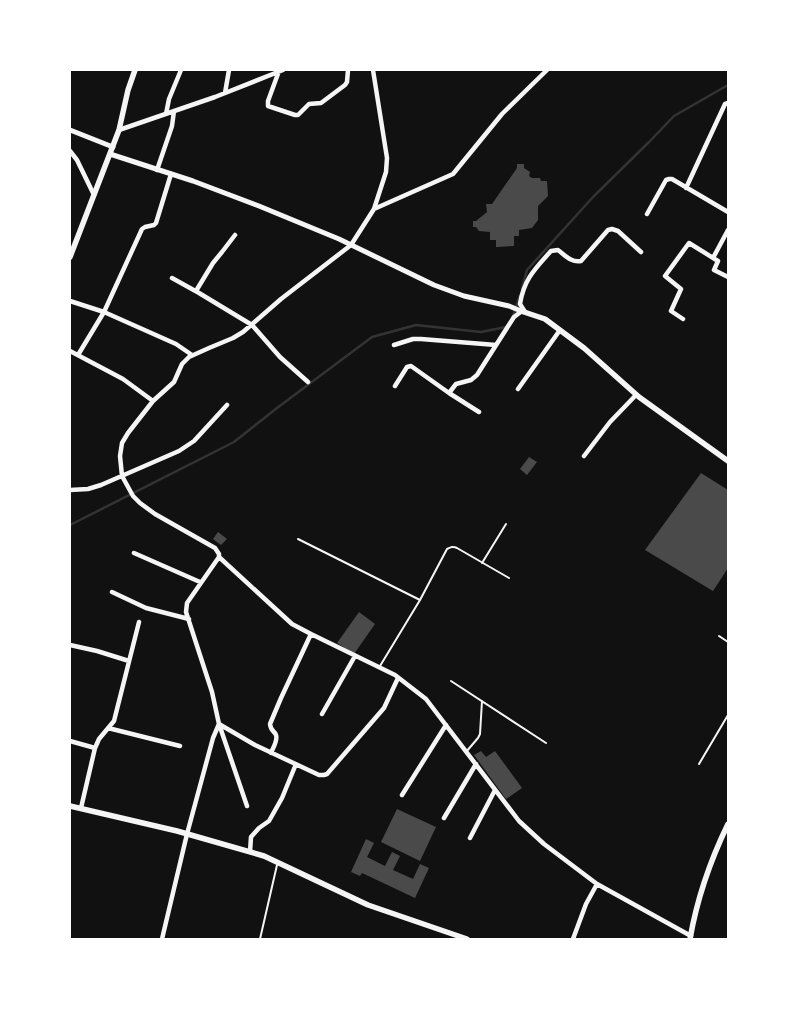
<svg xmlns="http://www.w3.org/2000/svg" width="798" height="1009" font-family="Poppins,sans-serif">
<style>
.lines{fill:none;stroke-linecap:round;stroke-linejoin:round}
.stream{stroke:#333;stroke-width:2.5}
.building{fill:#4a4a4a}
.service{stroke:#f5f5f5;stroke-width:2}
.minor{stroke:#f5f5f5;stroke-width:4.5}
.tertiary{stroke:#f5f5f5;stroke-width:5}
.secondary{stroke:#f5f5f5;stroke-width:5.5}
</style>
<rect width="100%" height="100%" fill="#111"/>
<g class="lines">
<!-- stream -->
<path class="stream" d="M522,288L527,270L593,197L649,142L674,116L728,85
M513,316L520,295
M70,525L234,442L277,408L372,337L416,325L481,332L506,327"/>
</g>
<!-- building -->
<path class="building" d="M517,164H524V168L530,172L529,176L532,178H540L541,181H547L548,196L538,206V220L532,228L519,230V236H514V246L496,247V240H490V232L479,231L476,227H473V221H476L487,212L486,204H492L517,168Z
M529,457L537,462L527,475L520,469Z
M701,473L728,490V568L713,591L645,550Z
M218,532L227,539L221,545L213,539Z
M359,612L375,624L354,654L337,643Z
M481,751L486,757L495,751L522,788L506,799L474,755Z
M397,809L436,827L420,861L381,842Z
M366,839L374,843L367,857L385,866L392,852L400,856L393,870L413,879L420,864L429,868L415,898L362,873L360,876L351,872Z"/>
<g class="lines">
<!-- service -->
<path class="service" d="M298,539L420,600
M482,563L506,524
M719,636L728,642
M380,666L420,600L447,549C451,547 453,546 457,548L509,578
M451,681L546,743
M466,752L478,738L480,734L482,701
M699,764L728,715
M260,939L277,865"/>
<!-- minor -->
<path class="minor" d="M279,71L268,101V106L295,115H298L309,104L321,103L345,85L347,82L348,70
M225,93L229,70
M166,114L169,99L181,70
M119,130L215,97L283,70
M70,151L77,160L94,195
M157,170L172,126L174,111
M686,188L725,104L728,103
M374,209L453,174L502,114L547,70
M647,214L666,180L669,179H672L728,212
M713,258L728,230
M172,278L199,293L252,325L280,357L308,382
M196,291L213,263L222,252L235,235
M70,301L104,312L176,344L192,355
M525,312L520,304C524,279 535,269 551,251L558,250C565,255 571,263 581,261L608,230L612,229L618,231L641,252
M683,319L671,311L681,289L665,276L689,243L718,261L714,270L728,277
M394,345L413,339H421L496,345
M70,351L123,379L153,401
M78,355L104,312L142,229L145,227L154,225L156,223L171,174
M395,386L407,367L411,366L449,393L479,412
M518,389L560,330
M449,393L456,384L471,380L477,375L514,317L522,311
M584,456L610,422L636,395
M70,490L88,489L101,485L179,451L194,441L227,405
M134,553L200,582
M219,557L292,624L311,634
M112,592L146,608L189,619
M70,645L97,651L129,661
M322,714L355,656
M219,724L255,745L319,775H324L327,774L384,708L398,678
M219,724L247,806
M108,728L180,746
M70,741L95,748
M271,753C273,748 278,740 276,735C274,730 271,732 270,724L281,698L311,634L395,675L426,699L519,821L544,844L597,884L691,936
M402,795L446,725
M81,808L95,748L99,739L114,721L139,622
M444,818L476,764
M470,838L495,790
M250,852L251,837L259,828L269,821L282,798L296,764
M162,939L187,834L213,738L219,724L212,692L186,612L187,603L219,557V554L215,548L155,514L140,503L133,496L122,476L120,456L122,443L128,433L153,401L174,382L182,364L189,357L209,348L233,338L243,332L281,299L351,245L374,209L386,172L387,158L373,70
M573,939L586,904L597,884"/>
<!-- tertiary -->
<path class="tertiary" d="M70,130L113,147
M110,154L193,181L259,206L339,239L434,285L464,296L509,306L521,311"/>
<!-- secondary -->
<path class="secondary" d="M70,257L119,130L128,90L135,70
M521,311L545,319L584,348L639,397L728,461
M70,806L177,831L264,856L368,905L467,939
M690,939C697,899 710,861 728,824"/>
</g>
<!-- border -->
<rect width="798" height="1009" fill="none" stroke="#ffffff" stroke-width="142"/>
</svg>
